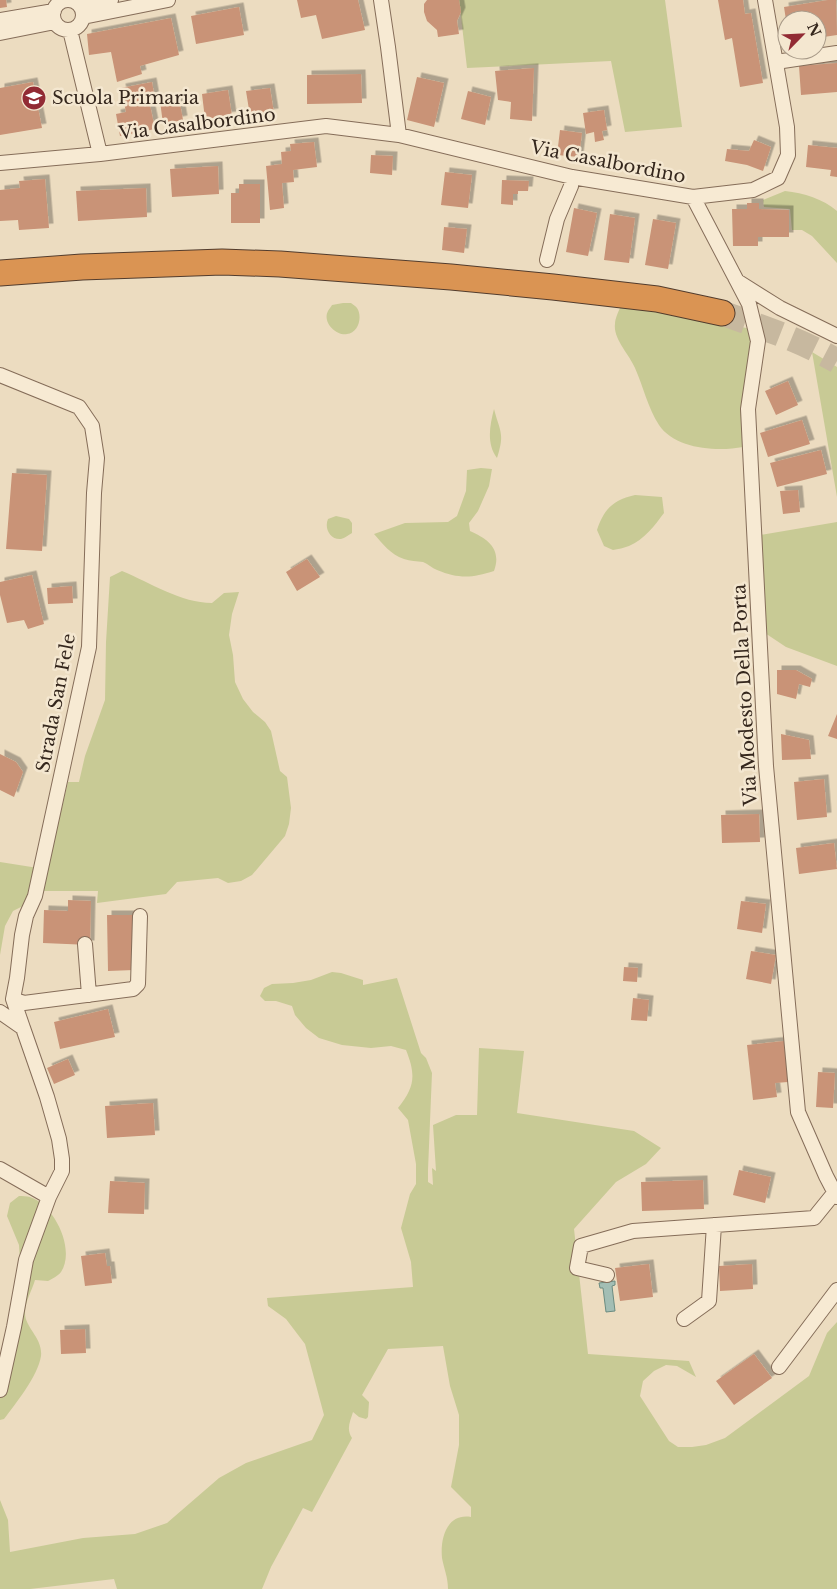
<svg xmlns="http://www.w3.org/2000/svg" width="837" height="1589" font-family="'Libre Baskerville',serif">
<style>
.green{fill:#c8ca95}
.water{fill:#a3beb4;stroke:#6b8c81}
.building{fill:#c99377;filter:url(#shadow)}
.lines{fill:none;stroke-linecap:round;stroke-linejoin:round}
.highway-tunnel{stroke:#c7b89f;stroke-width:25;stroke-dasharray:25 12;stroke-linecap:butt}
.street-casing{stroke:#856d59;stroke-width:16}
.highway-casing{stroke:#523c2d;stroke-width:27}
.street{stroke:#f7ead3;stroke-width:14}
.highway{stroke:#da9453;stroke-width:25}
.labels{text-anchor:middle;stroke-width:5;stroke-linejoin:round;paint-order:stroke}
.poi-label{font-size:18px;fill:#35271d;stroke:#f4e7d0;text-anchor:start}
.street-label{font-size:18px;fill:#35271d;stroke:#f4e7d0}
</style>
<defs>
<filter id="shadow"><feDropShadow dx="4.5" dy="-4.5" stdDeviation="0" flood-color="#0004"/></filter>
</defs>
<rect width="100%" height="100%" fill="#ecdcc0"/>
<!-- green -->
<path class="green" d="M459,0H665L682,127L625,132L611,61L467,68Z
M785,191C804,193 823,199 837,211V263L812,236L802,230H792L790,209L764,207L763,200Z
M343,303H351C353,305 356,306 357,308C363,317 358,333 347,334C336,336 322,322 328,311C329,309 331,307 332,305Z
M621,305L704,319L751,329L753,337L743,447C717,452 675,449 659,425C648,408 643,386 635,368C629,354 613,339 615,324C615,318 619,311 621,305Z
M812,352L837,367V497Z
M494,409C500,432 505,433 497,458C486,443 490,425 494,409Z
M481,468L492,469L489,486L478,511L469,523L470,531C488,539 502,549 494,571C472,578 459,579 437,570C432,568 428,564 423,562C417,561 410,561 404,559C390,554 383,544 374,534L405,523L448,522L457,516L466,491L467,470Z
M635,495L662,497L664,513C655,525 644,540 629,546C624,548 618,549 613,550L604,546L597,530C604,509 613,500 635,495Z
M336,516L349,519L352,523V533C348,535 345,538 341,539C330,540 324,528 328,519Z
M837,522V666L786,647L765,633L760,535Z
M122,571C151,583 181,603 212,603L224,593L239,592L232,614L229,635L233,655L235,682L243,699L253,712L265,722L271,731L280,771L287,777L291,808L289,824L285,836L252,875L241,881L228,883L218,878L177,882L166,894L97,903L98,891H42L68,782H79L85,756L105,700L106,642L110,577Z
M0,862L38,868L31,902L13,911L5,926L0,955Z
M332,972L341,973L363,980V985L397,978L421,1053L426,1058L432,1073L428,1170V1182L433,1185L432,1168L436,1171L433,1125L456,1115H477L479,1048L524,1051L517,1113L634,1131L661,1148L646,1164L616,1182L574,1229L588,1354L689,1361L696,1377L677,1366L666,1365L654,1371L643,1381L640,1396L669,1441L678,1447H692L706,1445L725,1438L809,1376L827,1333L837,1322V1589H448C448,1577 444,1569 442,1558C440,1538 447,1513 471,1517V1507L451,1487L459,1445V1415L450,1386L443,1346L388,1349L362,1395L369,1402L368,1417L366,1419L359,1417L353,1412C350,1422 346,1429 352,1438L312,1512L303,1508L271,1567L262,1589H117L114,1579L30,1589H0V1500L8,1520L10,1552L83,1538L135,1534L167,1523L219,1478L246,1463L312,1440L324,1415L305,1344L286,1319L268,1306L267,1298L413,1287L411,1262L401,1228L410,1194L416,1184V1164L408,1120L398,1108C415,1087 416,1075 406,1050L391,1046L371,1048L342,1045L319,1038L306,1028L295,1015L292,1006L276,1001H265L260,996L264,988L272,984L293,983L311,980Z
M19,1196C22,1196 27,1196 30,1197C54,1205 76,1249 61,1272C58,1276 52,1279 48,1281L35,1280C32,1291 25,1301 25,1313C25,1328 43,1338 41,1356C38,1376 16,1403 4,1419L0,1420V1394L20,1262L19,1245L7,1216L10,1203Z"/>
<!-- water -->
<path class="water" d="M615,1281V1285L612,1286L615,1311L606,1312L603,1288H600L599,1283Z"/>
<!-- building -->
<path class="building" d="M0,0H6L7,7L0,8Z
M297,0H358L365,30L322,39L316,15L301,18Z
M427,0H459L461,12L457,21L459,34L438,37L437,30L427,21L424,12V4Z
M718,0H743L745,14L751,13L763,83L740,87L732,38L725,40Z
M828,0H836L837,35L817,38V20H786L784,7Z
M239,7L244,35L196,44L191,16Z
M171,18L179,55L140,66L142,74L117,82L111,52L89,55L87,34Z
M837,63V92L801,95L799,66Z
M534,68L532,121L510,119L511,102L498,100L495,71Z
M361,74L362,103L307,104V75Z
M417,77L444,83L434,127L407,120Z
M33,82L42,128L0,135V88Z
M152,82L155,99L149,100L155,129L120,136L116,114L126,112L121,88Z
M270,88L274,113L250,116L246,91Z
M228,90L232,116L205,119L202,94Z
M468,91L491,97L485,125L461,119Z
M179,98L183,120L163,124L160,101Z
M604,110L607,130L602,131L604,140L595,142L594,132L586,134L583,113Z
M560,130L582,133L579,157L557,155Z
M754,140L771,147L763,171L747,165L725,161L727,149L749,151Z
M314,142L317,167L293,170L294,182L282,183L284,208L270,210L266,166L282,164L281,152L291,151L290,144Z
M808,145L837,148V177L830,176L831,170L806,167Z
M371,155L393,156L392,175L370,173Z
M218,166L219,194L172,197L170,169Z
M445,172L472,175L468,208L441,205Z
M45,179L49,228L19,230L18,220L0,221V190L20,188L19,181Z
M502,180L529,181L528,191H518V194H513V205L501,204Z
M239,184H260V223H231V193H239Z
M146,188L147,217L78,221L76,191Z
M747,203H759V209L789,210V237H758V246H733L732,209H747Z
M574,208L597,213L588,256L566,252Z
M610,214L635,218L629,263L604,260Z
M653,219L676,223L668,269L645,265Z
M444,227L467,229L464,253L442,250Z
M788,381L798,405L776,415L765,391Z
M802,420L810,444L768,457L760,433Z
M821,450L827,474L777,487L770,463Z
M12,473L47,475L42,551L6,549Z
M798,490L800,512L783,514L780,491Z
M307,559L320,577L297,591L286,572Z
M32,575L44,624L28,629L24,620L7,623L0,595V582Z
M72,586L73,603L48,604L47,588Z
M777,670H796L812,679L810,687L799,684L796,699L777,694Z
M837,714V739L828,736Z
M781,734L809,740L811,759L782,760Z
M0,754L16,762L23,772L14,797L0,790Z
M824,779L827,817L797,820L794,782Z
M759,814L760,842L722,843L721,815Z
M834,843L837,869L799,874L796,848Z
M68,900L91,901L90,945L43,943L44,910L68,911Z
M741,901L766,904L762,933L737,929Z
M107,915H134V970L108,971Z
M751,951L776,955L771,984L746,979Z
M624,967L638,968L637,982L623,981Z
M633,998L649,1000L647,1021L631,1020Z
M108,1009L115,1037L60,1049L54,1022Z
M784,1041L788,1082L775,1083L777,1097L753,1100L747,1045Z
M68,1059L75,1075L54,1084L47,1068Z
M818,1072L835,1073L833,1108L816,1107Z
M153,1103L155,1135L107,1138L105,1106Z
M739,1170L771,1177L765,1203L733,1195Z
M703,1180L704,1209L642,1211L641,1182Z
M110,1181L145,1183L144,1214L108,1213Z
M105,1253L107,1266H110L112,1283L85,1286L81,1256Z
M649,1264L653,1297L620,1301L615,1268Z
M752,1264L753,1289L720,1291L719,1266Z
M85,1329L86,1353L61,1354L60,1330Z
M754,1354L772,1378L734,1405L716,1381Z"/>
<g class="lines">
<!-- highway-tunnel -->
<path class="highway-tunnel" d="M722,313C761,327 801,340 837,361"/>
<defs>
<path id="street" d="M381,0L388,47L399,135L572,177L693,197L753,190L778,178L788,155L787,127L765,0
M53 15a15 15 0 1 1 30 0a15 15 0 1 1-30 0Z
M80,6L111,0
M83,17L168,0
M0,20L54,11
M70,30L100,154
M0,33L55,22
M776,62L837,53
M0,163L100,154L326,126L399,135
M693,197L749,304L758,341L748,409L754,529L766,766L798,1112L826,1176L837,1197
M547,260L557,219L571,186L572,177
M737,281L780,308L837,336
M0,375L79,407L92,426L97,458L94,493L89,647L35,896L26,916L22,935L17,978L13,999L23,1028
M85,944L89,995
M13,999L24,1003L133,989L138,984L140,916
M0,1012L23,1028L47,1097L59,1139L62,1159V1171L49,1197L26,1260L14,1327L0,1390
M0,1169L49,1197
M607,1275L577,1268L581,1246L633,1231L814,1218L835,1192
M684,1319L709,1301L714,1225
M779,1367L837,1290"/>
<path id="highway" d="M0,273L82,267L222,262L280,264L451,277L553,287L657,299L722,313"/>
</defs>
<!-- street casing -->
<use href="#street" class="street-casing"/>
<!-- highway casing -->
<use href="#highway" class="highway-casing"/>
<!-- street -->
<use href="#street" class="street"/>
<!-- highway -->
<use href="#highway" class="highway"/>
</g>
<!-- icons -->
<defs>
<symbol id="school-disc" viewBox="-11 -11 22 22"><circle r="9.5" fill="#922b34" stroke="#f4e7d0"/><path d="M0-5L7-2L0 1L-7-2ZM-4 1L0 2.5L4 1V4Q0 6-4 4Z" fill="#fff"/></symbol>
</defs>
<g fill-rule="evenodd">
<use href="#school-disc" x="20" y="84" width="28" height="28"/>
</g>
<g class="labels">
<!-- poi labels -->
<g class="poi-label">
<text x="52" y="104">Scuola Primaria</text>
</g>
<!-- street labels -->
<g class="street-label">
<text transform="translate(197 124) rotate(-7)" y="6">Via Casalbordino</text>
<text transform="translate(608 162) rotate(11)" y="6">Via Casalbordino</text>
<text transform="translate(745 695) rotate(-93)" y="6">Via Modesto Della Porta</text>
<text transform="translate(56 703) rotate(-79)" y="6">Strada San Fele</text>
</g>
</g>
<!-- north arrow -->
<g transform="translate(802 35) rotate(66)"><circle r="24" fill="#f4e7d0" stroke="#a89a88"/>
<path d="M0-4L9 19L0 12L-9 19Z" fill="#922b34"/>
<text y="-8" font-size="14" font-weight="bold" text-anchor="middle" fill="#35271d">N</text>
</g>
</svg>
